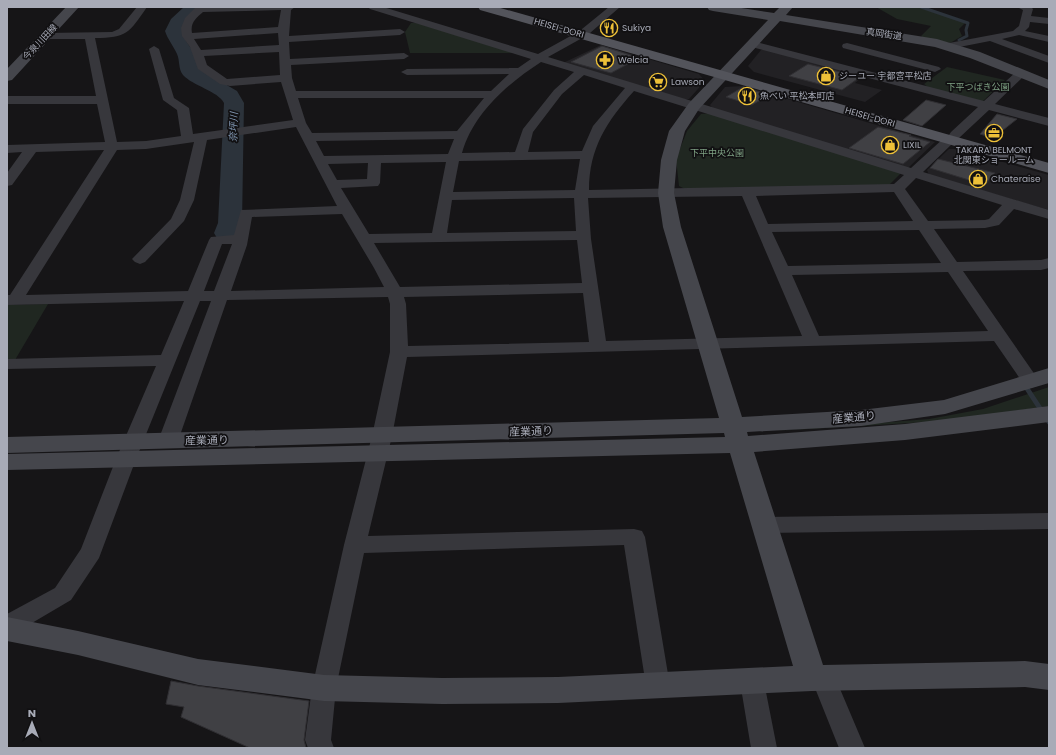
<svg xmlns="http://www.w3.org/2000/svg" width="1056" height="755" font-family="Poppins,'Noto Sans JP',sans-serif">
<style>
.built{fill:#222124}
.green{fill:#202721}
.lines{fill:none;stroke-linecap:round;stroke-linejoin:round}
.stream-far1{stroke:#2c333b;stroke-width:3}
.stream{stroke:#2c333b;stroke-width:5}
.river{fill:#2c333b;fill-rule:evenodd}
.building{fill:#404044;stroke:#302f33}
.street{fill:#37373c;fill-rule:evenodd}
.secondary{fill:#45464c;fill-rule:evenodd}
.primary{fill:#53545b;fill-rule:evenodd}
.labels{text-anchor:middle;stroke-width:3.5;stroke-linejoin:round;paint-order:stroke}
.far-street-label{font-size:9px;fill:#a8abb7;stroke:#111012}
.far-poi-label{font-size:9px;fill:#a8abb7;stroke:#111012;text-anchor:start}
.far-park-label{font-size:9px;fill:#7fa284;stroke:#111012}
.far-water-label{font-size:10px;font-style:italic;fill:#8096b1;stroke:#111012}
.street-label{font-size:11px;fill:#a8abb7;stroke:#111012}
</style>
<rect width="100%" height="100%" fill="#161517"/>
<!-- built -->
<path class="built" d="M601,45L699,74L705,81L689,99H680L563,63Z
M761,50H769L865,75L855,83L882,90L865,102L754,72L748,66Z
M743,86L935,142L908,168L713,109L710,105L725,87Z
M949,149H957L1049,175V210L929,175L927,170Z"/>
<!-- green -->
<path class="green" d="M876,7H917L966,22L959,29L962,36L950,43L923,38L921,36L931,26L897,19Z
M411,23H417L515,53H410L405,32Z
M947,67L1005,80L982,102L929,88L924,84Z
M712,113L902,172L888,186L687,190L679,186L676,159L687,131L701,114Z
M48,304L15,360H7V305Z
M1049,387V406L944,421L775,431L929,419L983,409Z"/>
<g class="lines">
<!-- stream-far1 -->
<path class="stream-far1" d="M921,7L968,23L966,30L967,36L959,40"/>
<!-- stream -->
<path class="stream" d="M1024,384L1049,422"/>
<!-- river -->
<path class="river" d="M184,7H201L185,25L183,31L186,41L195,54L199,69L237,91L244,103L242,223L235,238L226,240L217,238L214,233L218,223L224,103C218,91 193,86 183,75C178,69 180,60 177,54C173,45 168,40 165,31L171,19Z"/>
</g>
<!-- building -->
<path class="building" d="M602,46L621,52L639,58L611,73L571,62Z
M808,64L860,77L842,90L789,76Z
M743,87L746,88L769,95L752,105L726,97Z
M926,100L946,105L922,126L903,120Z
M997,114L1017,119L993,138L980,134Z
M878,127L911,135L909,136L930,142L903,164L849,148Z
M938,159L995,173L985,185L930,168Z
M171,681L198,686L309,701L304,740L306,748H250L181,717L184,707L166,704Z"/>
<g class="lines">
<!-- street -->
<path class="street" d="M137,7H147C129,33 127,38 95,38L117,142L146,141L181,136L177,110L163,100L149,49L154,46L159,49L174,98L189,108L193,134L293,120L281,82L230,86L220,84L198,69L190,47L182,36L181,28L185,18L196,7H295L291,10L289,36L400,29L405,32L400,35L289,42L290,59L404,53L409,56L404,59L291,65L292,78L296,91H491L509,74L407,75L401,72L407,69L518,68L531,59L370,9L368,7H383L538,54L576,33L582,32V29L609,7H620L590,33L584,34V37L548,57L911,168L945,137L950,136L949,135L951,132L978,107L748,46L747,44L748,42H756L984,101L1016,72H1024L1026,74L1024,76L995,104L1049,118V126L989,110L959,138L954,139L955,140L953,143L923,172L1049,210V219L1014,209L999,225L985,228L934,229L957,262L1041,260L1049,258V268L1041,270L963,271L1040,382L1037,386L1031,388L1025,386L994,341L407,357L392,436L368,536L634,529L642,531L645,537L670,686L667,694L658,697L649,694L646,686L624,545L364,553L336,688L331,740L334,748H308L305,740L312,688L344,545L372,436L390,352V304L388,297L227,300L178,441L175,446L168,448L161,446L158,441L211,301H200L136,459L99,558L71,600L15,633L7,636V614L55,588L81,549L116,459L156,366L7,369V359L161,355L184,301L7,305V295H10L104,150L36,152L12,185L7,186V173L22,152L7,153V145L105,142L97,104H7V96H96L85,39H46L41,36L46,33L112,32L119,29ZM281,10L278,27L192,33C190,23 196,18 203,12ZM278,33L279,45L201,50L194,39ZM279,52L280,75L227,79L207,65L204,56ZM541,62L574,72L554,90L523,129L515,152L462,153C473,114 507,84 541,62ZM584,75L625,88L593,126L582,151L528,152L533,132L562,94ZM634,91L904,175L894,184L589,190C589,148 607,121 634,91ZM298,98H484L457,131L312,133L306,123ZM296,127L337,206L241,210L234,235L211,237L209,240L188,291L26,295L117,150L146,149L194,142L180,200L171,219L132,259L135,262L140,264L145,262L184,221L194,200L207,140ZM454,139L448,154L324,156L316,141ZM580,159L575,190L453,192L459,161ZM446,162L432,233L369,234L341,188L378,186L380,183L381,163ZM368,163L367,179L337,180L328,164ZM916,178L1002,205L989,219L985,220L928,221L905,189ZM894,192L913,221L768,224L756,196ZM742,196L802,336L606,341L591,239L588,198ZM574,198L576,231L447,233L452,200ZM342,214L374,268L384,287L231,291L247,245L252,217ZM919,230L941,263L788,266L772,232ZM577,240L582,283L400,287L374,243ZM222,244H232L214,291H204ZM948,272L988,331L819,336L792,275ZM583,293L589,342L408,346L406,304L404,297Z
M1017,7H1031L1033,9L1031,16L1049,18V24L1030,22L1029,27L1025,31L1049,36V42L1019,35L1002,39L1049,56V63L990,41L949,49L944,46L949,43L1013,31L1019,26L1023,10Z
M847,43L939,67L941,69L935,72L843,48L842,46L843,44Z
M1049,513V529L764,533L756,531L753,525L756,519L764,517Z
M823,667L832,670L865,748H839L811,678L814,670Z
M752,671L761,674L764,682L777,748H751L740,682L743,674Z"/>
<!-- secondary -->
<path class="secondary" d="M66,7H79L12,80L7,81V69Z
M707,7H735L774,13L780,7H793L786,15L937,39L980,52L1049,80V89L970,58L935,47L780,21L699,109L685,131L677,160L674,193L681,227L742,417L861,410L944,400L1049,368V383L945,414L861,426L747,432L748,436L905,424L1049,406V422L905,440L754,452L823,665L1025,661L1049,664V690L1025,687L812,691L558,703L442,704L324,701L198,685L78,655L7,641V617L78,631L198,659L324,675L442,678L558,677L793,666L730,453L7,470V454L725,437L724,433L7,453V437L719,418L663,227L658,193L661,160L669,131L689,103L768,20L713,11L709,10Z"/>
<!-- primary -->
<path class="primary" d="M478,7H497L1049,163V173L480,10Z"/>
</g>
<!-- icons -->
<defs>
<symbol id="restaurant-ring" viewBox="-11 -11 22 22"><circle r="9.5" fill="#111012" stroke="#edc038" stroke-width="1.5"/><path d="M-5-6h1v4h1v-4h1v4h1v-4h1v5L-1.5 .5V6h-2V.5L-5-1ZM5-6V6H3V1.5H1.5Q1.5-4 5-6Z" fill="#edc038"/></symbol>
<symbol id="pharmacy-ring" viewBox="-11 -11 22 22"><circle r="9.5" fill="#111012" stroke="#edc038" stroke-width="1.5"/><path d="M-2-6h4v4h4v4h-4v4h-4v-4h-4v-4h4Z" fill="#edc038"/></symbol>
<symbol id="shop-ring" viewBox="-11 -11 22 22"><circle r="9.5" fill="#111012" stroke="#edc038" stroke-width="1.5"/><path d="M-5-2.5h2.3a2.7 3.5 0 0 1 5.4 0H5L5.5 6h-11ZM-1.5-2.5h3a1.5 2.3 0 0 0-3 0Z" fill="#edc038"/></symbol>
<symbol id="supermarket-ring" viewBox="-11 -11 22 22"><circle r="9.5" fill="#111012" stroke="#edc038" stroke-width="1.5"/><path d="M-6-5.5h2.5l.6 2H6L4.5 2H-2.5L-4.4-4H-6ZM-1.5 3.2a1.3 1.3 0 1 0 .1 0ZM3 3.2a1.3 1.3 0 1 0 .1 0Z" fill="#edc038"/></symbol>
<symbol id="office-ring" viewBox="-11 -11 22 22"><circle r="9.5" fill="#111012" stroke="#edc038" stroke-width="1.5"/><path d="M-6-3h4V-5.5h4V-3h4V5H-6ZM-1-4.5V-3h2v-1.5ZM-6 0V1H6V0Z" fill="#edc038"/></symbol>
</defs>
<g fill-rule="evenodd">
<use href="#restaurant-ring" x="599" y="18" width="20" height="20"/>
<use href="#pharmacy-ring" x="595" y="50" width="20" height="20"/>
<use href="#shop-ring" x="816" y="66" width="20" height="20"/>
<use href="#supermarket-ring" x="648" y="72" width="20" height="20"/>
<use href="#restaurant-ring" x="737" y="86" width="20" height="20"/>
<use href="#office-ring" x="984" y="123" width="20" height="20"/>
<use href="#shop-ring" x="880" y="135" width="20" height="20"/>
<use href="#shop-ring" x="968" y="169" width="20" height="20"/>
</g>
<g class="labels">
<!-- far-street labels -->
<g class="far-street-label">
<text transform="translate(559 28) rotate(16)" y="3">HEISEI-DORI</text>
<text transform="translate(884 34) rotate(8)" y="3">真岡街道</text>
<text transform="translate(40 42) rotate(-47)" y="3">今泉川田線</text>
<text transform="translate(870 117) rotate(16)" y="3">HEISEI-DORI</text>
</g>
<!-- far-poi labels -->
<g class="far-poi-label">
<text x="622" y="31">Sukiya</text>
<text x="618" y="63">Welcia</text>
<text x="839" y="79">ジーユー 宇都宮平松店</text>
<text x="671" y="85">Lawson</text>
<text x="760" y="99">魚べい 平松本町店</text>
<text x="903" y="148">LIXIL</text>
<text x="994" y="153" text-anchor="middle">TAKARA BELMONT<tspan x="994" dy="10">北関東ショールーム</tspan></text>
<text x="991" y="182">Chateraise</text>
</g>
<!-- far-park labels -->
<g class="far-park-label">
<text x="978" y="90">下平つばき公園</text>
<text x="717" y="156">下平中央公園</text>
</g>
<!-- far-water labels -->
<g class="far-water-label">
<text transform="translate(233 127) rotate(-88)" y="4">奈坪川</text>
</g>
<!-- street labels -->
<g class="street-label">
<text transform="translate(854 417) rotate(-5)" y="4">産業通り</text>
<text transform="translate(531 431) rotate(-2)" y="4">産業通り</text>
<text transform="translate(207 440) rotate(-1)" y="4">産業通り</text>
</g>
</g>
<!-- border -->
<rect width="1056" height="755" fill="none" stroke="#a8abb7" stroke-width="16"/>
<!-- north arrow -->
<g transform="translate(32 723)" stroke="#111012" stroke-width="3" paint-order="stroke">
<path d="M0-3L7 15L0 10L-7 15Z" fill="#a8abb7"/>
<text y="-6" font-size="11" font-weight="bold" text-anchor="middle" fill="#a8abb7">N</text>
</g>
</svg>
